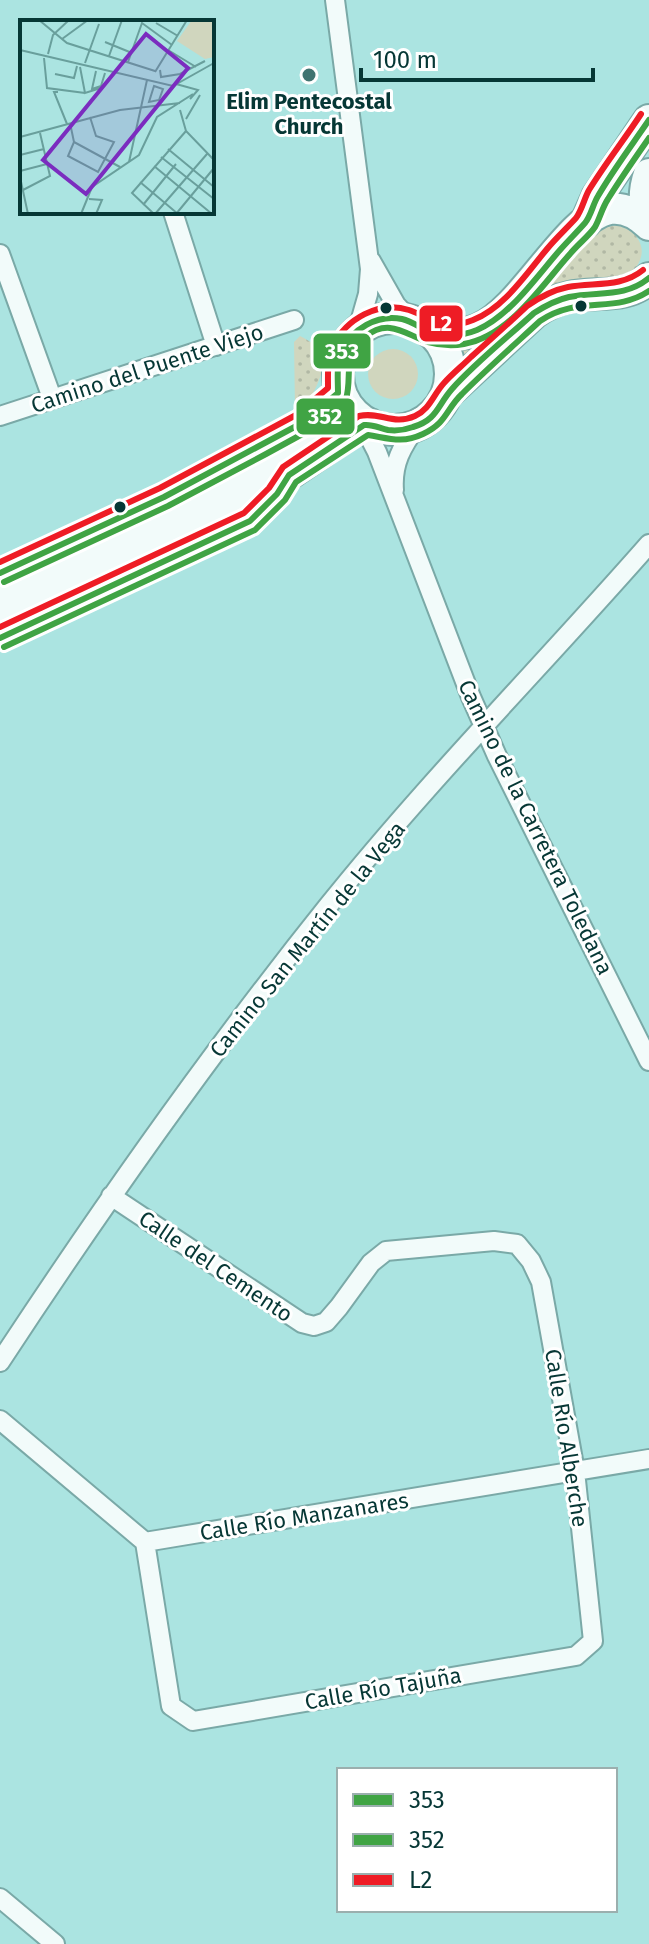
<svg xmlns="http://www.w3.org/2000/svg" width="649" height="1944" font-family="'Fira Sans',sans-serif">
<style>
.grass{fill:url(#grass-dots)}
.green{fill:#d0d6be}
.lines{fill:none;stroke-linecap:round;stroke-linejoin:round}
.minor-casing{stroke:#7aa9a7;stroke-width:22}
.trunk-casing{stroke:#7aa9a7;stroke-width:34}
.minor{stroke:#f2fbfa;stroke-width:18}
.trunk{stroke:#f2fbfa;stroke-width:30}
.bus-1-casing{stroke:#fff;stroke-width:12}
.bus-2-casing{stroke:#fff;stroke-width:12}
.bus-3-casing{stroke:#fff;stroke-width:12}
.bus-1{stroke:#40a444;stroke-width:6}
.bus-2{stroke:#40a444;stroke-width:6}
.bus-3{stroke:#ee1c25;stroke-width:6}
.poi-dot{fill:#407471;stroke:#fff;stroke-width:3}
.bus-dot{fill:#063735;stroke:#fff;stroke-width:3}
.labels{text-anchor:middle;stroke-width:6;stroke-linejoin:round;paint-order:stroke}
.poi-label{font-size:22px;font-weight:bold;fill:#063735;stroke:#fff}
.street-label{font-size:22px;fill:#063735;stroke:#fff}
.inset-road{fill:none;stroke:#699f9c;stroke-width:2}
.view{fill:#7b2cbf;fill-opacity:0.15;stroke:#7b2cbf;stroke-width:4}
.inset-edge{fill:none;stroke:#063735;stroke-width:4}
.line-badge{stroke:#fff;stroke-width:3}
.badge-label{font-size:22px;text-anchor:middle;font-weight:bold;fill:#fff}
</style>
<defs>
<pattern id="grass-dots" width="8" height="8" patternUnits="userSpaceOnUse" patternTransform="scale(2)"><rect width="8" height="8" fill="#d0d6be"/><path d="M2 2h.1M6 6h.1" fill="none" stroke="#b1b8a4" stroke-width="1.8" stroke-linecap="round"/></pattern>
</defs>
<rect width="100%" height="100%" fill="#abe4e1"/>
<!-- grass -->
<path class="grass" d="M617,225C622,227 631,230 634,234C649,250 640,266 626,278L465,363L458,346L596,229Z
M300,336C309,341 319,345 323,356C326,368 314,395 306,404C303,407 299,409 295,411L294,342Z"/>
<!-- green -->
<path class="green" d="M368 374a25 25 0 1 1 50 0a25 25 0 1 1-50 0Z"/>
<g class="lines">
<defs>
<path id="minor" d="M335,0L370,269L368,294L358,329
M173,212L216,346
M0,254L52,398
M371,261L396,305L413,323
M0,416L294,320
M360,419L377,452L471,697L497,756L649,1061
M394,490C392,464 402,446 417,426
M111,1196L302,1323L314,1326L326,1322L339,1307L371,1263L386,1251L494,1241L517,1244L531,1261L541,1282L575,1471L593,1641L576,1656L193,1721L171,1706L145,1542
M0,1362C103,1205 211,1052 328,906C429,780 543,665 649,544
M0,1420L145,1542L649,1459
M0,1898L55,1944"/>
<path id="trunk" d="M649,174C643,191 643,206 649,224
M586,222L597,197L649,120
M338 374a56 56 0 1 1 112 0a56 56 0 1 1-112 0Z
M430,332C446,335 464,336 479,329C524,309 568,216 610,209C625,207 639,215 649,225
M450,391L534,313C545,305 555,300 569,297C596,291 628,300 649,278
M0,591L250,473C286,452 331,431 339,385
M0,616L260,494L354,430L370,424"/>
</defs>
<!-- minor casing -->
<use href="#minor" class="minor-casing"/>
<!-- trunk casing -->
<use href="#trunk" class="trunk-casing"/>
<!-- minor -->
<use href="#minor" class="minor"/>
<!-- trunk -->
<use href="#trunk" class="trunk"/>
<defs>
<path id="bus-1" d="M0,573L164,497L302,423L338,393C338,379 336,364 342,351C352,329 377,314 402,319C412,321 420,328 429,332C444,337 462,336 477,330C510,316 537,276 560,250C568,241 577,232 585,223C591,216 593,204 598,196C613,170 632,145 649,120
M0,638L250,521L277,494L289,475L364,425C373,424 379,428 388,430C396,431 405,430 413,427C437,420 437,406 452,389C475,363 508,337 534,313C545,306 556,300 569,297C598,291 625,298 649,278"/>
<path id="bus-2" d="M4,582L168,506L266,454L308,431L346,399C353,375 341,356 365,337C389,317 406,335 428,342C439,345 453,346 464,344C510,336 541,286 570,254C577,245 589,236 595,227C600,218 602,208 608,199C621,178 635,158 649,138
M4,647L255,530L285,500L296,482L368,435C388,438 402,444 423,434C447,423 446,409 462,394C487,369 514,345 540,321C578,295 615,314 649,291"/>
<path id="bus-3" d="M0,562L160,488L296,415L328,388C328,374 327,359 333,346C346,319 379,300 409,310C434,319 443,332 473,320C504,308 526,274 547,249C556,238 567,228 576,218C582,210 584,199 589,190C605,164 624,140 641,114
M0,627L244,513L269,488L283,467L359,416C380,411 393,426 415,416C430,409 433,395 444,383C452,374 462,366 471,357C490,340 509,323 527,306C540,297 553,290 568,287C594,282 621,288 643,270"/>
</defs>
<!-- bus-1 casing -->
<use href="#bus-1" class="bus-1-casing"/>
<!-- bus-2 casing -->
<use href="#bus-2" class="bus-2-casing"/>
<!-- bus-3 casing -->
<use href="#bus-3" class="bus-3-casing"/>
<!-- bus-1 -->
<use href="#bus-1" class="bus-1"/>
<!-- bus-2 -->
<use href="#bus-2" class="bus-2"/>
<!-- bus-3 -->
<use href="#bus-3" class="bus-3"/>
</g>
<!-- markers -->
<circle class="poi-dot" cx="309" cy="75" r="8"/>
<g class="bus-dot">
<circle cx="581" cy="306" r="7"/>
<circle cx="386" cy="308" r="7"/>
<circle cx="120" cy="507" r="7"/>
</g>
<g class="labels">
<!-- poi labels -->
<g class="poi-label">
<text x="309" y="109">Elim Pentecostal<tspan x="309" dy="25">Church</tspan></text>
</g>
<!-- street labels -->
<g class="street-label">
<text transform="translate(147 368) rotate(-18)" y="8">Camino del Puente Viejo</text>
<text transform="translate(536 827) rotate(64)" y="8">Camino de la Carretera Toledana</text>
<text transform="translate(307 939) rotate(-51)" y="8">Camino San Martín de la Vega</text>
<text transform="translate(216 1266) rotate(34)" y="8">Calle del Cemento</text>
<text transform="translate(567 1438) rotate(81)" y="8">Calle Río Alberche</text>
<text transform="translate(304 1516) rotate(-9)" y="8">Calle Río Manzanares</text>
<text transform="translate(383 1688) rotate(-10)" y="8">Calle Río Tajuña</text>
</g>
</g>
<!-- overview -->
<g transform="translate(20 20)">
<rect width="194" height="194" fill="#abe4e1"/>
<path d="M172,0H194V37L185,39L157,21Z" fill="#d0d6be"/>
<path class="inset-road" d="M19,0L47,23L135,51M136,3L158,16M42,19L68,0M85,22L112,33M0,30L153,66L194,43M148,30L176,47M28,34L33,15L49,0M89,36L102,0M24,38L27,68L65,73M108,42L122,3L152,25M65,43L79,4M60,47L65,73L81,68M140,50L141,57L160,54L185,41M76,51L72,69L81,66L85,53M135,52L167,0M35,54L54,58L57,46M156,64L178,70L170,79M134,66L143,69L139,80L129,82ZM38,72H34L47,104M160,90L166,111L194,140M166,99L180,75M50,103L54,122L100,147M0,117L100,90L160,83M54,122L48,136L78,152L94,122L76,116L70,97M148,129L194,167M0,135L24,129M141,137L194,179M109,142L127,60M134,146L192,194M0,151L27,144M0,157L8,194M120,162L158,194M3,170L30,156L20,113M69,179L82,180L76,194M123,185L156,144M61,194L72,167L119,135L137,97L173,74M134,194L112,173L166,111M135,194L187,134M156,194L194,148"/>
<path class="view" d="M126,14L168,48L66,174L23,140Z"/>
<rect width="194" height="194" class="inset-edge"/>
</g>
<g class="line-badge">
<rect x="418" y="304" width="46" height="39" rx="8" fill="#ee1c25"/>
<rect x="312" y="332" width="60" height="38" rx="8" fill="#40a444"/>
<rect x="295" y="397" width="61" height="39" rx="8" fill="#40a444"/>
</g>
<g class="badge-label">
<text x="441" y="331">L2</text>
<text x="342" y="359">353</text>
<text x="325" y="424">352</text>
</g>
<!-- legend -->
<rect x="337" y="1768" width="280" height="144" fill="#ffffff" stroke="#9bafae" stroke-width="2"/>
<rect x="353" y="1794" width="40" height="12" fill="#40a444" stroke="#9bafae" stroke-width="2"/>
<text x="409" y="1808" font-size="24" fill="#063735">353</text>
<rect x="353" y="1834" width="40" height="12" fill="#40a444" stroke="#9bafae" stroke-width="2"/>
<text x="409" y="1848" font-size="24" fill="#063735">352</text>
<rect x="353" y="1874" width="40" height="12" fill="#ee1c25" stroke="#9bafae" stroke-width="2"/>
<text x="409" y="1888" font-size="24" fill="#063735">L2</text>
<!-- scale -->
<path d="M361 68v12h232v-12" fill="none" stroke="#063735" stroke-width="4"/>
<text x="373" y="68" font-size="24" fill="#063735" stroke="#ffffff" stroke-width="6" paint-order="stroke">100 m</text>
</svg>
